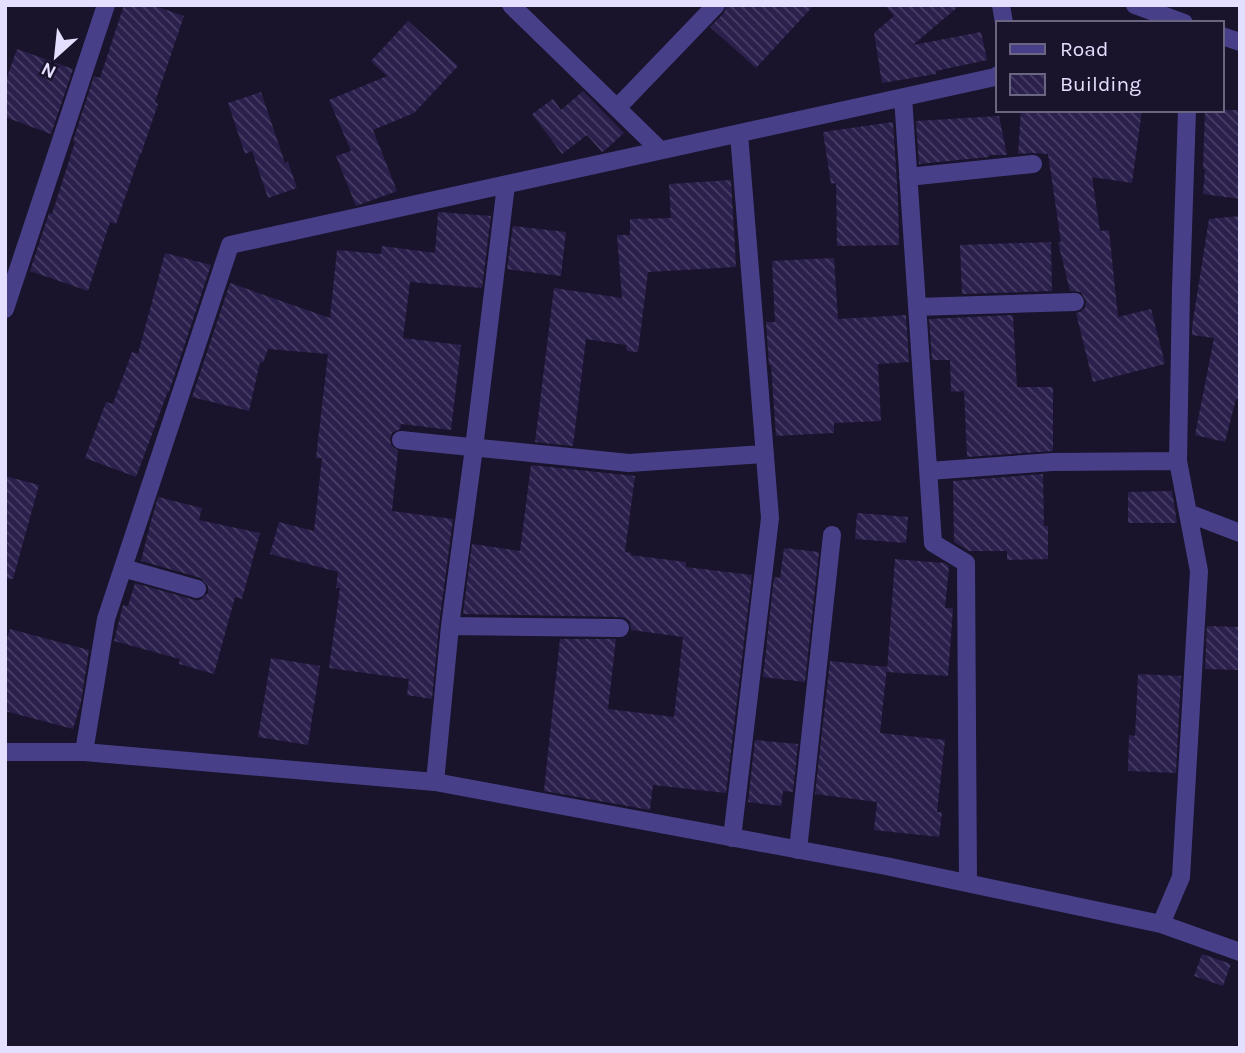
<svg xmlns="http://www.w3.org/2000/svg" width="1245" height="1053" font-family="Karla,sans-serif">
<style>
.building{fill:url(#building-back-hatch)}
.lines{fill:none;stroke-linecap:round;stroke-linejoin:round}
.street{stroke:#474089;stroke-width:18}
</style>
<defs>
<pattern id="building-back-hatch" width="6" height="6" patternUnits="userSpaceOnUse" patternTransform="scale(1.75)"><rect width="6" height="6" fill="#2b1f4c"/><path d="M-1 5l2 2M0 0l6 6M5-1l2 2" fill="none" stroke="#4a3f67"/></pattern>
</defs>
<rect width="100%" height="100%" fill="#19132c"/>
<!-- building -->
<path class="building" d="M124,5H152L184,16L155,102L158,104L141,154H140L116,224L110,222L88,291L30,271L49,213L52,214L75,142L73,141L94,76L100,78Z
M727,5H814L756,68L710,27L724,13Z
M885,5H960L913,45L981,32L987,60L936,71V74L882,83L874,33L894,16Z
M408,21L458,66L414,113L373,130L397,191L356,206L336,156L351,151L329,100L387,76L371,61Z
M17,49L73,69L51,134L5,117V83Z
M583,91L624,133L604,151L602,152L587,135L562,154L532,114L553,99L561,110Z
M261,92L285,163L288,162L297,188L268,198L252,151L245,154L228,103Z
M1021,110H1142L1132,183L1092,177L1100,231L1109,230L1118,317L1151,309L1165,364L1093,382L1076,313L1080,312L1085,308L1086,301L1081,292L1070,291L1058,242H1061L1048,154L1032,153L1018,154Z
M1205,110H1240V199L1203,194L1205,169H1203Z
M999,116L1007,155H989V157L919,164L916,121Z
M893,122L898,199L899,245L837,246L836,183L831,184L823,132Z
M731,180L736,267L648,272L638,352L627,351L626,345L586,339L573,446L535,442L554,288L622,298L617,235H630V219L671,218L669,184Z
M438,212L491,216L482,288L410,282L403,338L461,345L451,430L401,424L400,429L392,433L390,438L391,445L398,451L392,511L453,519L439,625L432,699L407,695L409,679L329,668L340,588H336L338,572L270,554L279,522L314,531L322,458H316L328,354L268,349L263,363L260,362L249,411L192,397L230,283L330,318L337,250L381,254L382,246L435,253Z
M1240,216V400L1236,399L1225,442L1195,435L1214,338L1192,335V327L1209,219Z
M513,226L566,232L561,276L507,269Z
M1051,242L1052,291L962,294L960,245Z
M165,253L211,265L169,392L168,391L136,477L85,458L106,402L113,404L132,352L138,354Z
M834,258L838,319L906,315L909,362L878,364L881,421L834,423V433L776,436L771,365H769L766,322H775L772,261Z
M1013,315L1017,387H1053V451L967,457L964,391L951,392L950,360H932L929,319Z
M531,465L635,476L625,552L631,553L630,555L686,562V567L752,575L726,793L653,785L650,810L544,791L560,639H616L608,709L674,717L683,637L631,630L630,622L625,618L620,617L463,614L472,544L520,551Z
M1043,474L1044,526H1048V559L1007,560V551H969L954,542L953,481Z
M5,476L39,485L13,579L5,578Z
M1172,491L1177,523H1128V492Z
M158,497L202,508L199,520L260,533L242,599L235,597L214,674L179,664L180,659L114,641L123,605L128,606L135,583L195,600H200L208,593V586L201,578L141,561L151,521Z
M857,513L908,517L906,543L855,539Z
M784,548L819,552L805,682L763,677L774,577L780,578Z
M895,559L944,563L949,566L945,608H953L948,676L887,672Z
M1207,626L1240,627L1238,670L1205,669Z
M10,629L89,650L81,702L73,729L5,711V645Z
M271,658L320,666L308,745L258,737Z
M830,661L887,667L880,733L945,740L937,812H942L939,837L874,830L877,802L815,794Z
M1138,674L1181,676L1176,773L1128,771L1129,735L1135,736Z
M755,740L798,744L793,792L783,791L781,806L748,802Z
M1202,954L1231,964L1223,986L1194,976Z"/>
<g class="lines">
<!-- street -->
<path class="street" d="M511,5L660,150
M1001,5L1004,23
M1135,5L1184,23
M1222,36L1240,42
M903,97L933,543L966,563L968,883
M617,108L716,5
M908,177L1033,164
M917,307L1075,302
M5,309L106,5
M401,440L629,463L764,454
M929,471L1052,462L1178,461L1181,289L1187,110
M1188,513L1240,533
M123,568L197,589
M450,626L620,628
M5,752H84L106,619L230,245L995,77L998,75
M84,752L435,782L886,866L1161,924L1240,952
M435,782L450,626L474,448L506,185
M732,838L770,518L739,134
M798,850L832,535
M1161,924L1181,877L1199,571L1178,461"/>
</g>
<!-- border -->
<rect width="1245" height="1053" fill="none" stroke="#e4dffe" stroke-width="14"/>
<!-- legend -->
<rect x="996" y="21" width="228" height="91" fill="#19132c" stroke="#6a6580" stroke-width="2"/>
<rect x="1010" y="44" width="35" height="10" fill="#474089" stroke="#6a6580" stroke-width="2"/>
<text x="1060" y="56" font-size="21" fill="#e4dffe">Road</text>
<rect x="1010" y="74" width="35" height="21" fill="url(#building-back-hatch)" stroke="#6a6580" stroke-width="2"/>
<text x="1060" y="91" font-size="21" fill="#e4dffe">Building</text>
<!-- north arrow -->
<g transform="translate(56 56) rotate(207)" stroke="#19132c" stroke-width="5" paint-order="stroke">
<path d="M0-5L12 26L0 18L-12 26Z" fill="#e4dffe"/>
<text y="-10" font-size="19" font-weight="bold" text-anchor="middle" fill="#e4dffe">N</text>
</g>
</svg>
